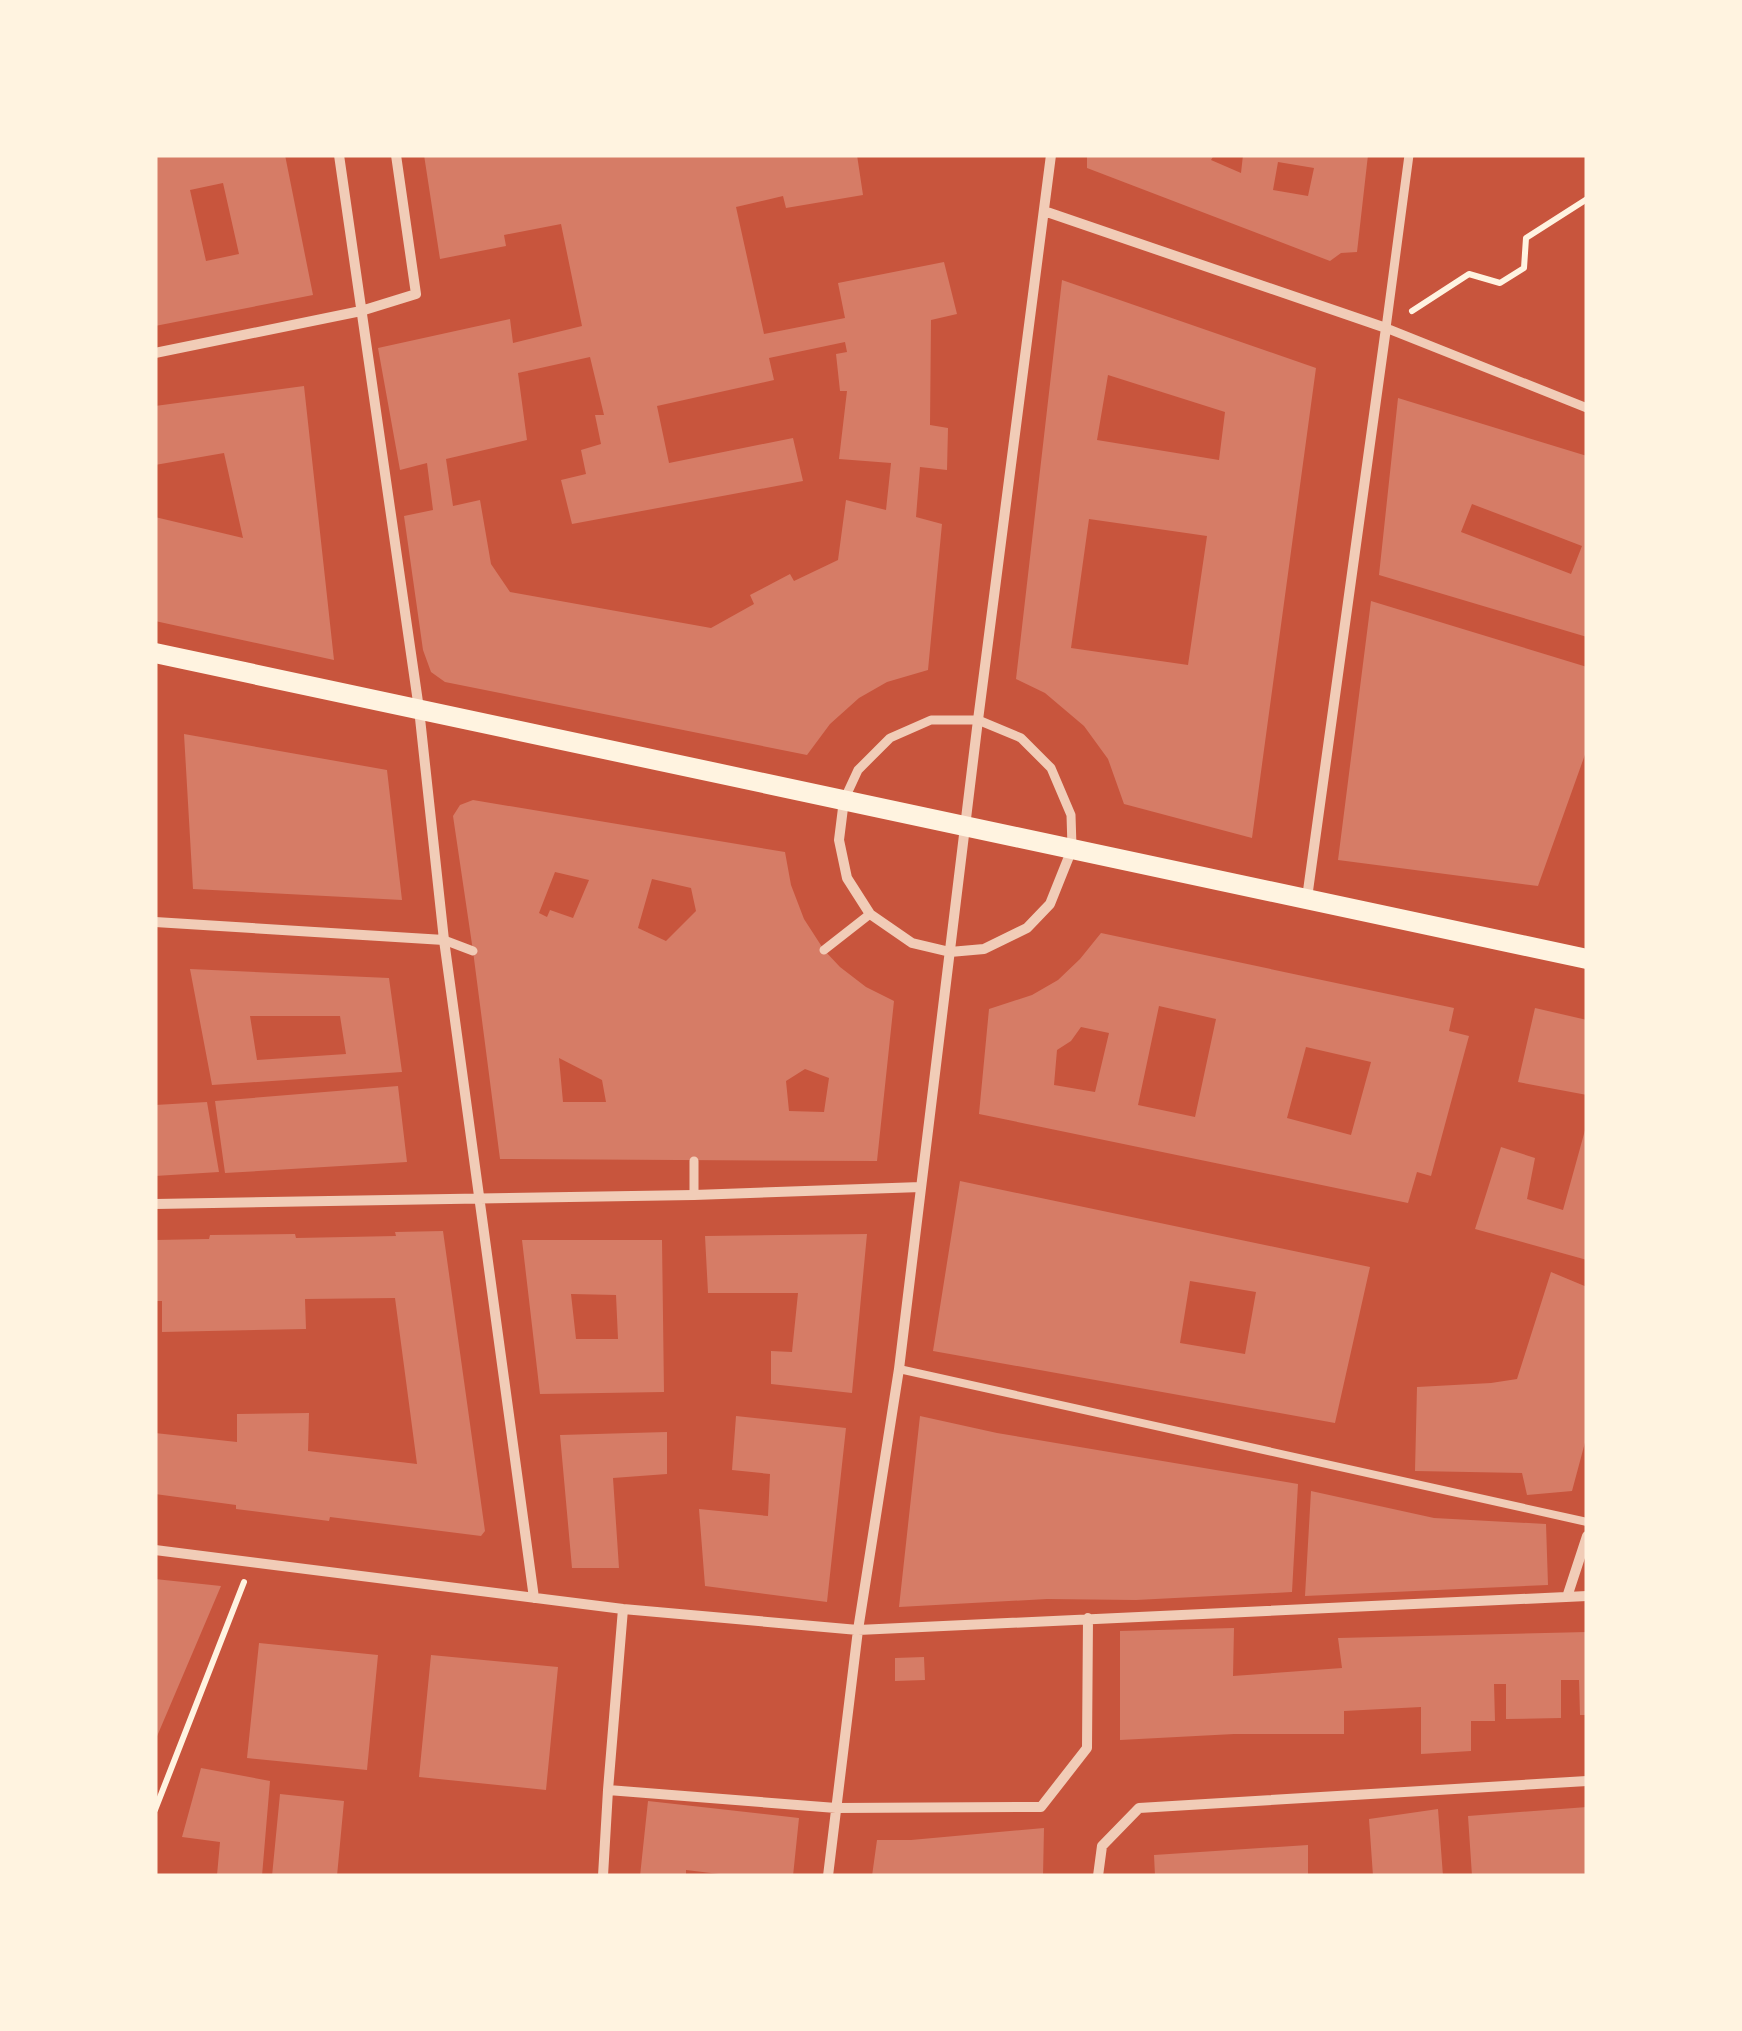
<svg xmlns="http://www.w3.org/2000/svg" width="1742" height="2031" font-family="Georgia,serif">
<style>
.building{fill:#d67c66;fill-rule:evenodd}
.lines{fill:none;stroke-linecap:round;stroke-linejoin:round}
.path{stroke:#fff3e0;stroke-width:6}
.service{stroke:#f1ccb7;stroke-width:8}
.pedestrian{stroke:#f1ccb7;stroke-width:9}
.minor{stroke:#f1ccb7;stroke-width:10}
.secondary{stroke:#fff3e0;stroke-width:20}
</style>
<rect width="100%" height="100%" fill="#c8553d"/>
<!-- building -->
<path class="building" d="M155,155H285L313,295L155,326ZM223,183L239,254L206,261L190,190Z
M424,155H857L863,195L786,208L783,196L736,207L764,334L845,318L838,283L944,262L957,314L931,320L930,425L948,428L947,470L920,467L916,517L942,524L928,670L887,682L859,698L830,724L807,755L445,682L431,672L423,650L404,516L433,510L427,463L400,470L378,348L510,319L513,343L582,326L561,224L504,235L506,246L440,259ZM845,342L847,352L836,354L840,391H847L839,459L891,463L886,510L846,500L838,560L794,581L790,574L750,595L754,604L711,628L510,592L491,564L480,500L453,506L446,459L527,440L518,373L590,357L604,415H595L601,444L581,450L586,474L561,480L572,524L803,481L793,438L669,463L657,406L774,380L769,358Z
M1087,155H1214L1211,160L1241,173L1243,155H1368L1357,252L1341,253L1330,261L1087,168ZM1278,162L1314,168L1308,196L1273,190Z
M1062,280L1316,368L1252,838L1124,804L1108,759L1084,726L1045,693L1016,679ZM1108,375L1225,412L1219,460L1097,440ZM1089,519L1207,536L1188,665L1071,648Z
M304,386L334,660L155,621V517L243,538L224,453L155,465V406Z
M1398,398L1587,456V637L1379,575ZM1472,504L1582,546L1571,574L1461,532Z
M1371,601L1587,667V749L1538,886L1338,860Z
M184,734L387,770L402,900L193,889Z
M473,800L785,852L791,885L804,919L824,950L840,967L866,987L894,1001L877,1161L500,1159L473,951L453,816L460,805ZM555,872L589,880L573,918L550,910L547,917L539,913ZM652,879L691,888L696,911L666,941L638,928ZM559,1058L602,1080L606,1102H563ZM805,1069L829,1078L824,1112L789,1111L786,1081Z
M1101,933L1454,1008L1449,1031L1469,1036L1431,1176L1417,1172L1408,1203L979,1114L989,1009L1032,995L1058,980L1080,959ZM1159,1006L1216,1019L1195,1117L1138,1105ZM1081,1027L1109,1033L1095,1092L1054,1085L1057,1050L1071,1041ZM1306,1047L1371,1062L1351,1135L1287,1118Z
M190,969L389,978L402,1072L212,1085ZM250,1016H340L346,1054L257,1060Z
M1535,1008L1587,1020V1095L1518,1082Z
M398,1086L407,1162L225,1173L215,1101Z
M207,1102L219,1172L155,1176V1105Z
M1587,1123V1260L1475,1229L1501,1147L1535,1158L1527,1199L1563,1210Z
M960,1181L1370,1267L1335,1423L933,1351ZM1190,1281L1256,1292L1245,1354L1180,1343Z
M443,1231L485,1531L481,1536L330,1517L329,1521L236,1509V1505L155,1494V1433L237,1442V1414L309,1413L308,1451L417,1464L395,1298L305,1299L306,1329L162,1332V1301H155V1240L209,1239L210,1235L295,1234L296,1238L396,1236L395,1232Z
M867,1234L852,1393L771,1384V1351L792,1352L798,1293H708L705,1236Z
M522,1240H662L664,1392L540,1394ZM571,1294L616,1295L618,1339H576Z
M1551,1272L1587,1287V1435L1572,1491L1527,1495L1522,1473L1415,1471L1417,1387L1491,1383L1517,1379Z
M736,1416L846,1428L827,1602L705,1586L699,1509L768,1516L770,1474L732,1470Z
M920,1416L997,1433L1298,1484L1292,1592L1136,1600L1047,1599L899,1607Z
M667,1432V1474L613,1478L619,1568H572L560,1435Z
M1311,1491L1434,1518L1546,1524L1548,1585L1305,1596Z
M155,1579L221,1586L155,1741Z
M1234,1628L1233,1676L1342,1668L1338,1638L1587,1632V1715H1580L1579,1680H1561V1718L1506,1719V1684H1494L1495,1721H1471V1751L1421,1754V1707L1344,1711V1734H1234L1120,1740V1631Z
M259,1643L378,1655L367,1770L247,1758Z
M431,1655L558,1667L546,1790L419,1777Z
M924,1657L925,1680L895,1681V1658Z
M201,1768L270,1781L262,1876L217,1875L220,1842L182,1837Z
M280,1794L344,1801L337,1876H272Z
M648,1801L799,1818L793,1876H736L686,1870V1876H640Z
M1587,1807V1876H1472L1468,1816Z
M1438,1809L1443,1876H1373L1369,1819Z
M1044,1828L1043,1876H872L877,1840H911Z
M1308,1845V1876H1155L1154,1855Z"/>
<g class="lines">
<!-- path -->
<path class="path" d="M1412,311L1469,274L1500,283L1524,268L1526,238L1587,199
M155,1810L244,1582"/>
<!-- service -->
<path class="service" d="M899,1369L1587,1522"/>
<!-- pedestrian -->
<path class="pedestrian" d="M1409,155L1386,328L1587,408
M845,798L858,770L890,738L931,720H978L1021,738L1051,768L1071,815L1072,847
M444,940L473,951
M824,950L870,914
M694,1195V1161"/>
<!-- minor -->
<path class="minor" d="M339,155L419,709L444,940L534,1598
M1044,211L1386,328L1307,898
M155,353L361,311L416,294L396,155
M844,800L839,840L847,878L870,914L912,943L950,952L984,949L1027,928L1050,904L1072,849
M155,922L444,940
M155,1204L694,1195L921,1187
M155,1550L623,1609L858,1630L1587,1596
M1567,1597L1587,1536
M608,1790L836,1808L1041,1807L1087,1748L1088,1618
M603,1876L608,1790L623,1609
M828,1876L858,1630L899,1369L978,720L1051,155
M1098,1876L1102,1846L1139,1808L1587,1781"/>
<!-- secondary -->
<path class="secondary" d="M155,653L1587,959"/>
</g>
<!-- border -->
<rect width="1742" height="2031" fill="none" stroke="#fff3e0" stroke-width="315"/>
</svg>
